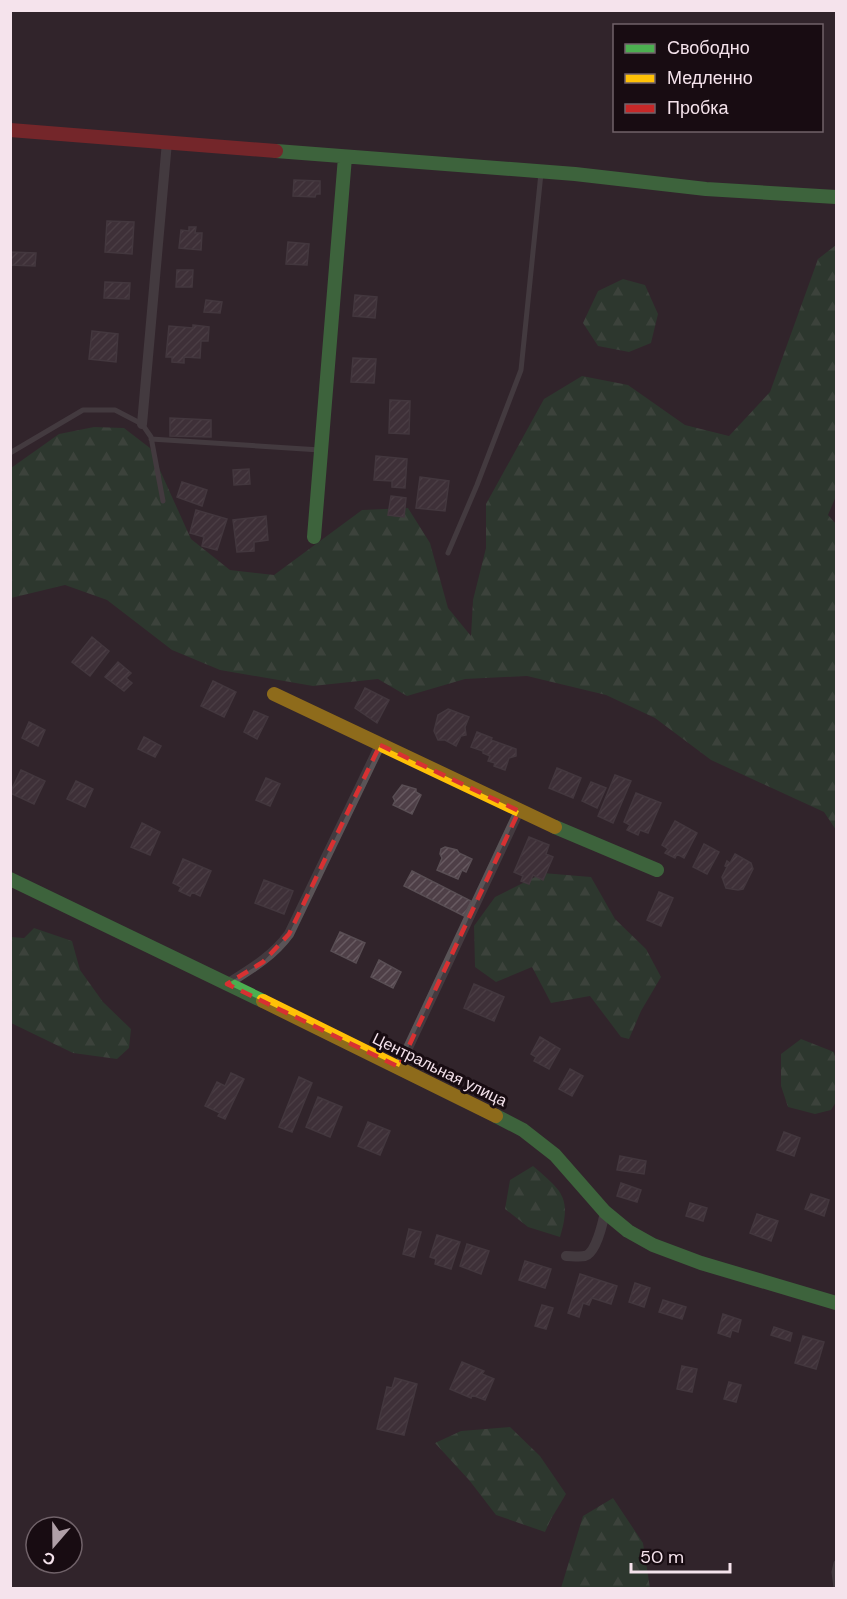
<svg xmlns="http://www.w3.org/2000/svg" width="847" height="1599" font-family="'DM Sans',sans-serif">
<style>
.forest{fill:url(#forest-firs)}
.building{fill:url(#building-hatch);stroke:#594e54;stroke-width:1.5}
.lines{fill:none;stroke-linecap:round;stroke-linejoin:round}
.lane{stroke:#5a5457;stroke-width:5}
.street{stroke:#5a5457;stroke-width:10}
.fast{stroke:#4caf50;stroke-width:14}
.slow{stroke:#ffc107;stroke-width:14}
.jam{stroke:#c62828;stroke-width:14}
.marked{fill:none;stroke:#d83132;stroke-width:4.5;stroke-dasharray:12 8;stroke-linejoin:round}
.labels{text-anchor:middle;stroke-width:6;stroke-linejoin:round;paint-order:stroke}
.street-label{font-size:16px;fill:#f5e3ec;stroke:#180c12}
</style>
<defs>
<pattern id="forest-firs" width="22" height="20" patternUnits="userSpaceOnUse" patternTransform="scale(1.5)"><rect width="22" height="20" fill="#294e31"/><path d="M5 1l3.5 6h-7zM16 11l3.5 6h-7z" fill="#49674f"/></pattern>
<pattern id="building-hatch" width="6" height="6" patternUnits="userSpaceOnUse" patternTransform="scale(1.5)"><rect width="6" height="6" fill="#4e3f47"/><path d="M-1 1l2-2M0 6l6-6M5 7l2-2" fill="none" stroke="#685b62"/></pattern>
</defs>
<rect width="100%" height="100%" fill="#31242b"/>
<!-- forest -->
<path class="forest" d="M836,245V496L828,515L836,524V830L824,812L711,760L655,718L606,695L527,676L465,679L407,696L378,679L313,686L220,670L172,650L107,600L65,585L11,598V468L59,434L94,427L124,428L150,448L191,539L230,570L274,575L362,510L408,508L430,543L448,608L471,636L473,600L486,548V504L544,399L582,376L628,385L685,425L729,436L770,392L818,259Z
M623,279L645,285L658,314L651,343L629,352L598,346L583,323L598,291Z
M543,873L591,877L615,919L646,949L661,977L641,1011L629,1039L621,1037L590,996L551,1003L532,967L496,982L475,967L474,926L495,897Z
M34,928L72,941L80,970L103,1002L131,1029L129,1048L117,1059L73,1053L11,1023V937L24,938Z
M801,1039L834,1052L836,1061V1102L831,1110L815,1114L788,1107L781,1086V1054Z
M533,1166C562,1191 572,1197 560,1237L528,1227L505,1209L510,1180Z
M510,1427L540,1456L566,1494L551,1519L545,1532L496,1515L469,1480L435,1443L461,1431Z
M613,1498L643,1543L650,1588H561L583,1516Z"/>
<!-- building -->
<path class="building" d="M294,180L320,181V194H316L315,197L293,196Z
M107,221L134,222L132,254L105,252Z
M189,227H196L195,233H202L201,250L179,248L181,230L189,231Z
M288,242L309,244L307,265L286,264Z
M10,252L36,253L35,266L10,265Z
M177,270H193L192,287H176Z
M105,282L130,283L129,299L104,298Z
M355,295L377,297L375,318L353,316Z
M206,300L222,302L220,313L204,312Z
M193,325L209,327L208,341H201L200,358L184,357V363L172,362V357H166L169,326L193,328Z
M92,331L118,334L116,362L89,359Z
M353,358L376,359L374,383L351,382Z
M390,400L410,401L409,434L389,433Z
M170,418L211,420V437L170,436Z
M376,456L407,459L405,488L392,487V481L374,480Z
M249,469L250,484L234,485L233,470Z
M420,477L449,481L445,511L416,508Z
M182,482L207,490L202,506L177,497Z
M391,496L406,498L404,517L388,515Z
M196,510L227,519L217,550L202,546L204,537L190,533Z
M266,516L268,540L254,542V551L237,552L233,520Z
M92,637L109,651L90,676L72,662Z
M118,662L131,673L126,678L132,683L124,691L105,677Z
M213,681L236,692L224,717L201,706Z
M365,688L389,700L377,723L355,708Z
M448,709L469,717L465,727L466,735L461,736L456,746L445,740H438L434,731L438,715Z
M254,711L268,717L257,739L244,732Z
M29,722L45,730L38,746L22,738Z
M477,732L492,738L491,740L516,749V756L509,758L505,770L494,766L495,763L488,761L490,756L483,753V751L471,747Z
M144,737L161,746L155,757L138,749Z
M557,768L581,778L573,798L549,788Z
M21,770L45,781L34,804L10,793Z
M615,775L631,781L613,823L598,816Z
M266,778L280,784L270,806L256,800Z
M76,781L93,789L85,807L67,799Z
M591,782L606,788L597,808L582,801Z
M402,785L416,789V792L421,795L412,814L393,805L395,801L393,797Z
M636,793L661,803L648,833L640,830L638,835L627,830L630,825L624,822Z
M675,821L697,833L684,858L677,854L675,858L665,853L668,849L662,845Z
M142,823L160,832L150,855L131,847Z
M529,837L549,845L546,854L553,857L543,880L533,875L529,884L521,881L523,876L514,872Z
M704,844L719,852L707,874L693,867Z
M445,847L457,850L459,853L472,859L466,872L462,870L458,879L437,870L442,858L440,854L441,849Z
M735,854L751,863L753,869L743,889L738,890L726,888L722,877L727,867L725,866L727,861L730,863Z
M183,859L211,871L200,896L192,892L190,896L179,891L181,887L173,883Z
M412,871L471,901L464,916L404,886Z
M264,880L293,891L284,914L255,903Z
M659,892L673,898L661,926L647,920Z
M340,932L365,943L356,963L331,951Z
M379,960L401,972L393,988L371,977Z
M474,984L504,997L494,1021L464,1008Z
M540,1037L560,1049L549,1069L534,1061L536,1057L531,1054Z
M570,1069L583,1076L572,1096L559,1089Z
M231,1073L244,1079L225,1119L218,1116L220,1113L205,1106L217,1082L225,1086Z
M299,1077L312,1083L292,1132L279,1127Z
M318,1097L342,1107L330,1137L306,1127Z
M368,1122L390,1131L380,1155L358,1146Z
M784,1132L800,1138L794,1156L777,1150Z
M620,1156L646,1161L644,1174L617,1170Z
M621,1183L641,1190L637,1202L617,1196Z
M811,1194L829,1200L824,1216L805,1209Z
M690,1203L707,1208L703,1221L686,1216Z
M757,1214L778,1221L771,1241L750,1233Z
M409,1229L421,1232L414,1257L403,1254Z
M437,1235L460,1242L451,1269L435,1264L436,1259L430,1257Z
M467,1244L489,1251L481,1274L460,1266Z
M525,1261L551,1269L545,1288L519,1280Z
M580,1274L617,1286L611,1304L592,1298L589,1305L583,1303L579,1317L568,1313Z
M635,1283L650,1288L644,1307L629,1302Z
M663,1300L686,1307L682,1319L659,1312Z
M542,1305L553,1308L546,1329L535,1326Z
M723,1314L741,1320L738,1332L732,1330L730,1337L718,1333Z
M774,1327L792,1333L790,1341L771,1335Z
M803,1336L824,1342L816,1369L795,1363Z
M462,1362L484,1371L482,1374L494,1379L485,1400L472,1395L471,1398L450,1389Z
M682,1366L697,1369L692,1392L677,1389Z
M395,1378L417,1384L404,1435L377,1429L387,1387L392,1388Z
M729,1382L741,1385L736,1402L724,1399Z"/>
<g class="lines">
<!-- lane -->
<path class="lane" d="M151,439L320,450
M10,453L83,410H115L142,424L151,437L163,501
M448,553L477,485L521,370L541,173
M836,1588L834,1572L836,1563"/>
<!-- street -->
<path class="street" d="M142,424L167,142
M227,984C251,969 273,956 289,934L380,745
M399,1067L519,811
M566,1256C571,1256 580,1257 585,1256C596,1253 603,1222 605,1212"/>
<!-- fast -->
<path class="fast" d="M276,151L575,174L706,189L836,197
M314,537L345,157
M555,827L657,870
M10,879L263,1001
M496,1116L523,1130L555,1155L605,1212L628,1231L653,1245L701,1263L836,1303"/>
<!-- slow -->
<path class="slow" d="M274,694L555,827
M263,1001L496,1116"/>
<!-- jam -->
<path class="jam" d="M10,130L276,151"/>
</g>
<!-- marked area -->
<path d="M0 0H847V1599H0ZM380,745L519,811L399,1067L227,984L263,962L289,934Z" fill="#31242b" fill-opacity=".55" fill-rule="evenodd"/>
<path class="marked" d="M380,745L519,811L399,1067L227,984L263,962L289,934Z"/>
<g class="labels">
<!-- street labels -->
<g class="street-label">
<text transform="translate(440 1069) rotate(26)" y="6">Центральная улица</text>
</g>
</g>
<!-- border -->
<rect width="847" height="1599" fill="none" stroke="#f5e3ec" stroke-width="24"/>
<!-- legend -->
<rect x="613" y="24" width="210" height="108" fill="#180c12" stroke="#706269" stroke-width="1.5"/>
<rect x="625" y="44" width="30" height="9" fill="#4caf50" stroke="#706269" stroke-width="1.5"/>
<text x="667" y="54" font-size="18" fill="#f5e3ec">Свободно</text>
<rect x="625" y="74" width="30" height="9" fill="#ffc107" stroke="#706269" stroke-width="1.5"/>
<text x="667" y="84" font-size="18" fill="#f5e3ec">Медленно</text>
<rect x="625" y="104" width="30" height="9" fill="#c62828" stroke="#706269" stroke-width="1.5"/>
<text x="667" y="114" font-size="18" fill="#f5e3ec">Пробка</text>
<!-- north arrow -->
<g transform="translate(54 1545) rotate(200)"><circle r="28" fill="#180c12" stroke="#706269" stroke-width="1.5"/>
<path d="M0-4.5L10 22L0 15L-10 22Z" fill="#b0a0a8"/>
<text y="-9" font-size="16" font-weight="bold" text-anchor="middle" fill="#f5e3ec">С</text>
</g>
<!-- scale -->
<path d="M631 1563v9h99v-9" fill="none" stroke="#f5e3ec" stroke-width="3"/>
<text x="640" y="1563" font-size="18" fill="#f5e3ec" stroke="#180c12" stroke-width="4.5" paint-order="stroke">50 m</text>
</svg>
